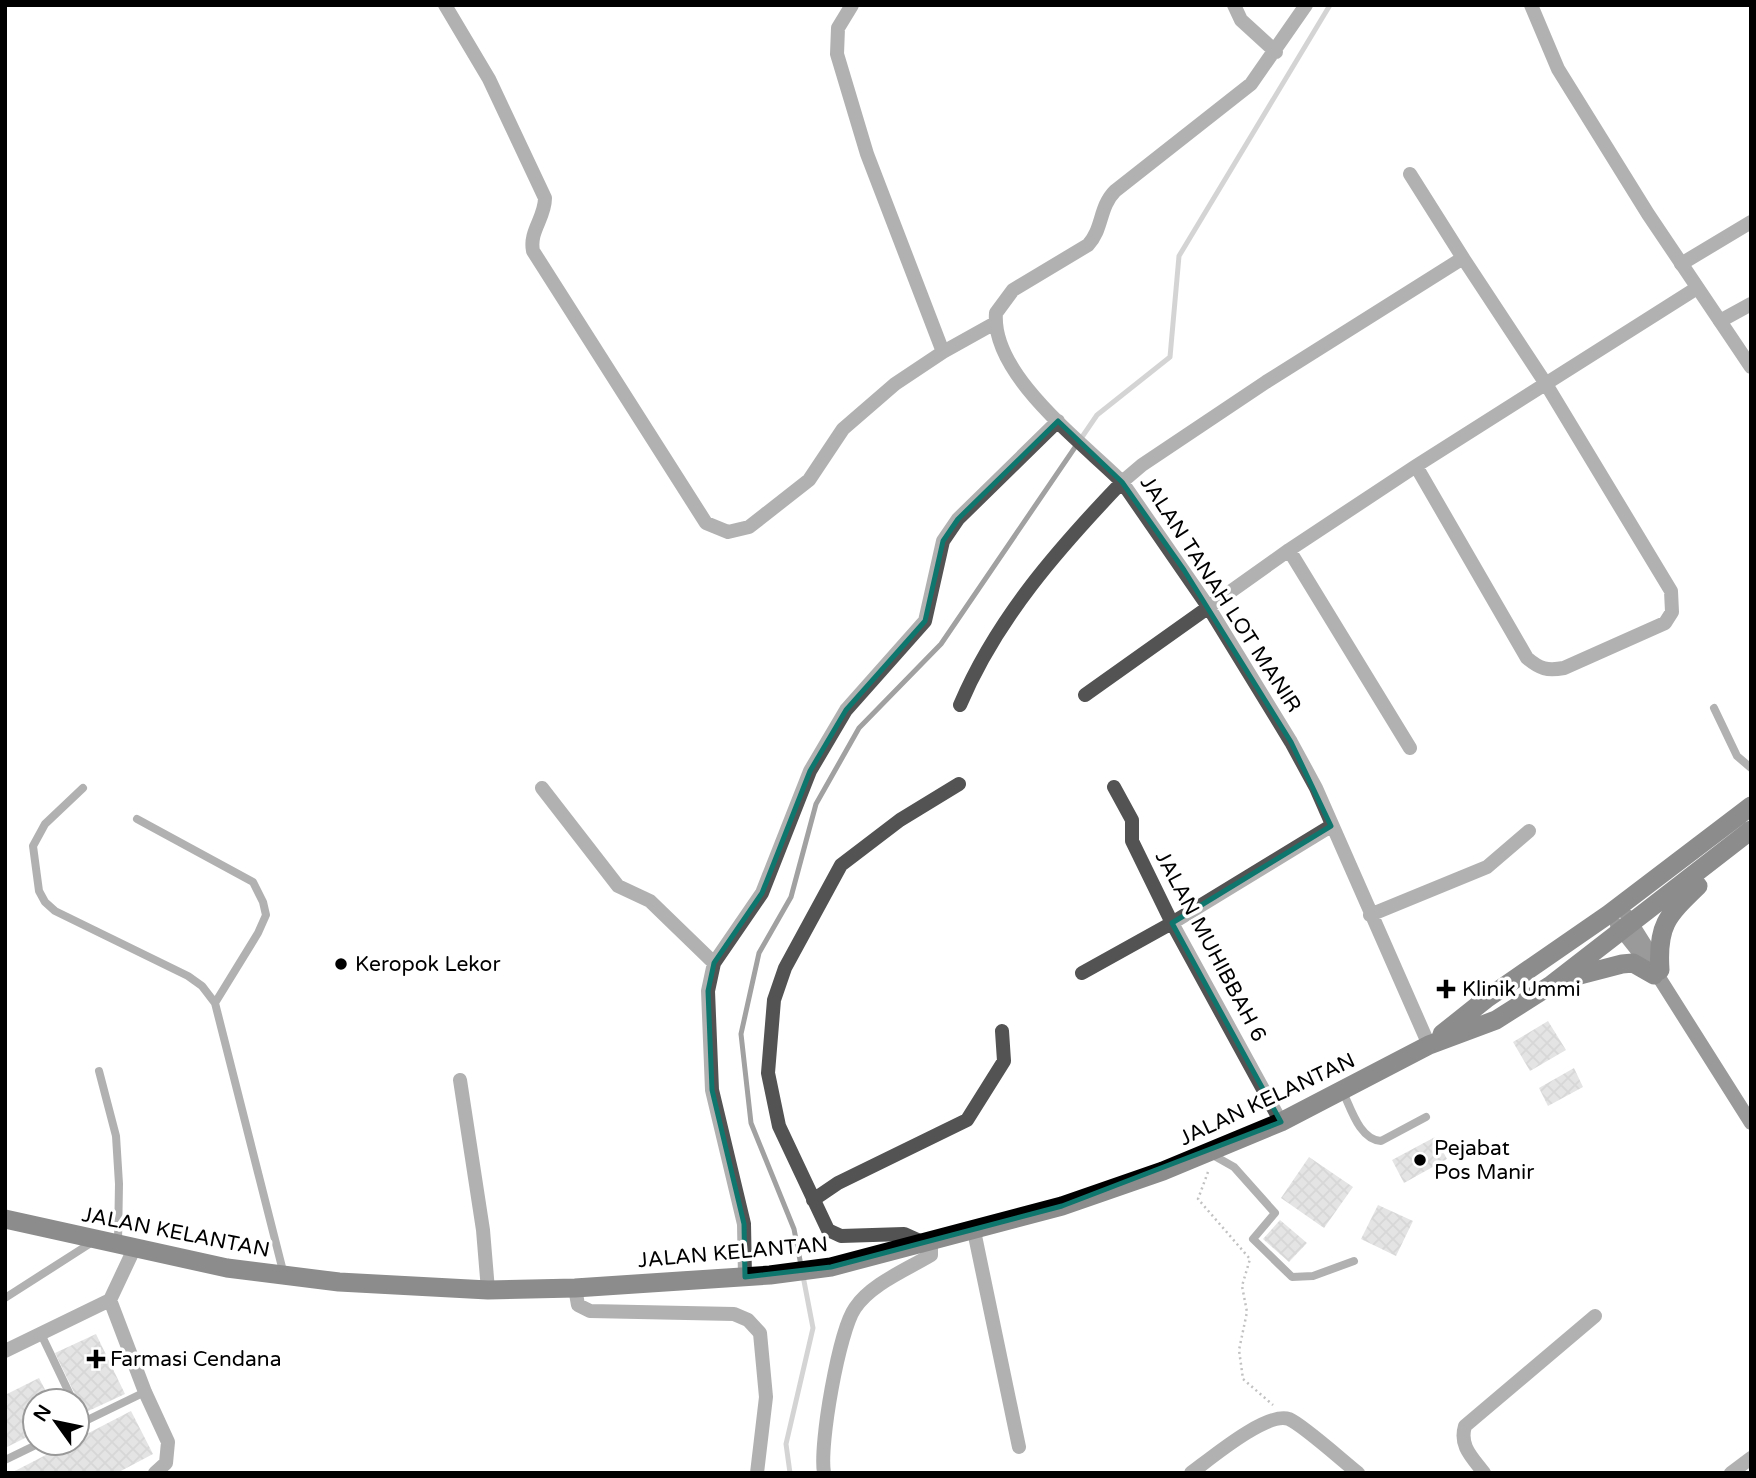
<svg xmlns="http://www.w3.org/2000/svg" width="1756" height="1478" font-family="'Varela Round',sans-serif">
<style>
.lines{fill:none;stroke-linecap:round;stroke-linejoin:round}
.stream{stroke:#a1a1a1;stroke-width:5}
.building{fill:url(#building-cross-hatch)}
.path{stroke:#757575;stroke-width:2.5;stroke-dasharray:2 3.5;stroke-linecap:butt}
.service{stroke:#535353;stroke-width:8}
.minor{stroke:#535353;stroke-width:14}
.tertiary{stroke:#535353;stroke-width:14}
.secondary{stroke:#202020;stroke-width:14}
.trunk{stroke:#000;stroke-width:19}
.marked{fill:none;stroke:#0f766e;stroke-width:5;stroke-linejoin:round}
.poi-dot{fill:#000;stroke:#fff;stroke-width:2.5}
.labels{text-anchor:middle;stroke-width:7;stroke-linejoin:round;paint-order:stroke}
.street-label{font-size:21px;fill:#000;stroke:#fff}
.poi-label{font-size:21px;fill:#000;stroke:#fff;text-anchor:start}
</style>
<defs>
<pattern id="building-cross-hatch" width="8" height="8" patternUnits="userSpaceOnUse" patternTransform="scale(1.75)"><rect width="8" height="8" fill="#c3c3c3"/><path d="M0 0l8 8M0 8l8-8" fill="none" stroke="#a6a6a6"/></pattern>
</defs>
<rect width="100%" height="100%" fill="#fff"/>
<g class="lines">
<!-- stream -->
<path class="stream" d="M790,1473L786,1444L813,1328L794,1229L751,1123L741,1034L759,953L791,897L816,804L859,728L941,644L1097,415L1170,357L1179,256L1330,5"/>
</g>
<!-- building -->
<path class="building" d="M1548,1021L1566,1050L1530,1071L1513,1042Z
M1574,1068L1583,1087L1548,1106L1539,1088Z
M1435,1137L1447,1159L1404,1183L1392,1160Z
M1309,1157L1353,1187L1324,1228L1281,1198Z
M1378,1205L1413,1221L1396,1256L1361,1239Z
M1280,1220L1307,1243L1289,1262L1263,1239Z
M96,1334L125,1394L84,1413L55,1353Z
M39,1378L51,1401H35V1433L5,1448V1395Z
M131,1411L153,1454L117,1473H11L69,1443H77V1439Z"/>
<g class="lines">
<!-- path -->
<path class="path" d="M1208,1172L1198,1199L1250,1259L1242,1286L1247,1312L1239,1350L1243,1379L1273,1405"/>
<!-- service -->
<path class="service" d="M1714,708L1737,756L1751,768
M83,788L45,824L33,846L39,891L45,902L55,911L188,976L202,986L215,1003L284,1275
M137,819L253,882L263,902L266,915L258,933L215,1003
M99,1071L116,1136L119,1184L118,1242
M1343,1092C1351,1109 1360,1140 1381,1141L1426,1117
M1211,1154L1234,1167L1275,1213L1253,1239L1292,1277L1313,1276L1354,1261
M5,1298L94,1241
M41,1334L73,1401
M77,1410L83,1422
M77,1425L145,1392
M5,1460L40,1443"/>
<!-- minor -->
<path class="minor" d="M445,5L489,79L545,198C545,218 529,231 533,251L706,523L728,532L749,527L809,480L843,429L895,384L943,352L995,323
M852,5L838,28L837,54L867,154L943,352
M1234,5L1241,20L1276,52
M1410,174L1463,258
M1681,264L1751,222
M1720,321L1751,304
M1416,466L1527,658C1540,669 1547,671 1564,668L1665,623L1672,612L1671,591L1546,384L1463,258L1266,382L1142,465L1122,482L1209,608L1291,742L1316,788L1429,1045
M1289,550L1410,748
M1085,695L1289,550L1416,466L1697,288
M960,705C997,618 1058,549 1122,482C1082,442 991,375 996,313L1013,290L1088,245C1103,229 1099,207 1115,191L1251,84L1306,5
M1114,787L1132,820V841L1172,923L1281,1122
M542,788L618,886L650,901L714,963
M1370,915L1487,867L1529,831
M1082,973L1172,923L1331,826
M460,1080L483,1230L488,1290
M813,1200L838,1183L967,1120L1004,1061L1002,1031
M974,1231L1019,1447
M924,1243L904,1234L841,1236L828,1230L779,1126L768,1073L774,1000L785,968L841,865L900,820L959,784
M134,1249L110,1300L145,1392L168,1442L166,1463L155,1473
M745,1277L744,1224L712,1090L708,991L714,963L762,893L810,771L846,710L925,621L943,541L958,519L1058,421
M575,1288L578,1305L590,1311L734,1314L748,1320L760,1333L766,1397L757,1473
M5,1351L110,1300
M824,1473C819,1445 839,1331 855,1308C871,1284 906,1270 931,1255V1243
M1191,1473C1210,1459 1267,1411 1289,1419C1303,1425 1344,1462 1358,1473
M1484,1473C1472,1457 1459,1446 1465,1426L1595,1316
M1731,1473L1751,1458"/>
<!-- tertiary -->
<path class="tertiary" d="M1531,5L1558,69L1648,214L1751,367"/>
<!-- secondary -->
<path class="secondary" d="M1627,916L1659,967
M1617,925L1660,979L1751,1123"/>
<!-- trunk -->
<path class="trunk" d="M1660,970C1657,925 1667,916 1698,886
M1572,977L1622,964L1633,963L1654,975
M1442,1034L1486,999L1609,914L1751,806
M5,1219L227,1268L339,1282L488,1290L575,1288L770,1275L831,1267L1062,1206L1163,1171L1281,1122L1429,1045L1496,1020L1551,985L1751,830"/>
</g>
<!-- marked area -->
<path d="M0 0H1756V1478H0ZM1058,421L1122,482L1184,570L1291,742L1331,826L1172,923L1281,1122L1062,1206L831,1267L745,1277L744,1224L712,1090L708,991L714,963L762,893L810,771L846,710L925,621L943,541L958,519Z" fill="#fff" fill-opacity=".55" fill-rule="evenodd"/>
<path class="marked" d="M1058,421L1122,482L1184,570L1291,742L1331,826L1172,923L1281,1122L1062,1206L831,1267L745,1277L744,1224L712,1090L708,991L714,963L762,893L810,771L846,710L925,621L943,541L958,519Z"/>
<!-- markers -->
<g class="poi-dot">
<circle cx="341" cy="964" r="7"/>
<path d="M1442.5 978.5h7v7h7v7h-7v7h-7v-7h-7v-7h7z"/>
<circle cx="1420" cy="1160" r="7"/>
<path d="M92.5 1348.5h7v7h7v7h-7v7h-7v-7h-7v-7h7z"/>
</g>
<g class="labels">
<!-- street labels -->
<g class="street-label">
<text transform="translate(1221 594) rotate(57)" y="7">JALAN TANAH LOT MANIR</text>
<text transform="translate(1211 946) rotate(62)" y="7">JALAN MUHIBBAH 6</text>
<text transform="translate(1267 1099) rotate(-25)" y="7">JALAN KELANTAN</text>
<text transform="translate(176 1232) rotate(11)" y="7">JALAN KELANTAN</text>
<text transform="translate(733 1252) rotate(-5)" y="7">JALAN KELANTAN</text>
</g>
<!-- poi labels -->
<g class="poi-label">
<text x="355" y="971">Keropok Lekor</text>
<text x="1462" y="996">Klinik Ummi</text>
<text x="1434" y="1155">Pejabat<tspan x="1434" dy="24">Pos Manir</tspan></text>
<text x="110" y="1366">Farmasi Cendana</text>
</g>
</g>
<!-- border -->
<rect width="1756" height="1478" fill="none" stroke="#000000" stroke-width="14"/>
<!-- north arrow -->
<g transform="translate(56 1422) rotate(303)"><circle r="33" fill="#ffffff" stroke="#999999" stroke-width="2"/>
<path d="M0-5L12 26L0 18L-12 26Z" fill="#000000"/>
<text y="-10" font-size="19" font-weight="bold" text-anchor="middle" fill="#000000">N</text>
</g>
</svg>
